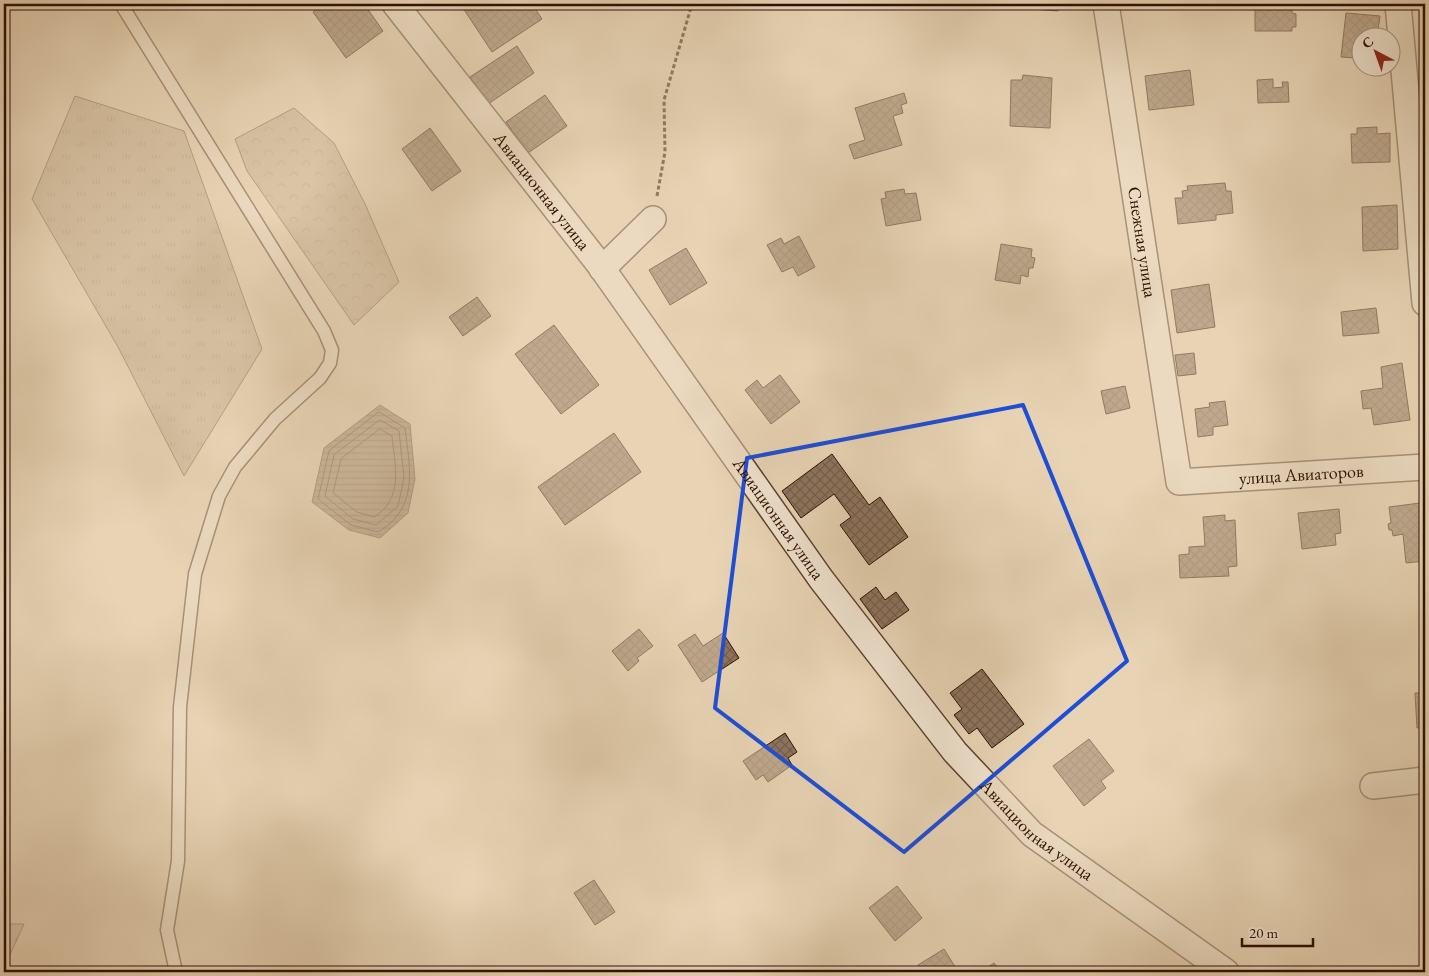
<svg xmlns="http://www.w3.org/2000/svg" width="1429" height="976" font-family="'EB Garamond',serif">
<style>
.grass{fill:url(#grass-tufts);stroke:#7a604c}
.forest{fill:url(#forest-crowns);stroke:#7a604c}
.water{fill:url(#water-rules);stroke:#765d48}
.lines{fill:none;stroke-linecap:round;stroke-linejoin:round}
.shore{stroke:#6a503c;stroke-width:1}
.building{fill:url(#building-cross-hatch);stroke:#2c0e01}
.lane-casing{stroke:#5b402e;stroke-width:15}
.street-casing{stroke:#5b402e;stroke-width:28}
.path{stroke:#2c0e01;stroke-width:3;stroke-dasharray:4 2.5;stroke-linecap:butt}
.lane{stroke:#f0e3cf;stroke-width:12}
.street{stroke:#f0e3cf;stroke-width:25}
.marked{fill:none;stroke:#1d4ed8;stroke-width:4;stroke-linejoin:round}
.labels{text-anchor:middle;stroke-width:4;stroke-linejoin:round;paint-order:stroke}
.street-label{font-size:18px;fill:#2c0e01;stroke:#f0e3cf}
</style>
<defs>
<pattern id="grass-tufts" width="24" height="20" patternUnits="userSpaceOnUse" patternTransform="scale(1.25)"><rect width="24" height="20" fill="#c8b296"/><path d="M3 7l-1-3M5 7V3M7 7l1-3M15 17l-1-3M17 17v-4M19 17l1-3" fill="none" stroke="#ac9880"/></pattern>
<pattern id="forest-crowns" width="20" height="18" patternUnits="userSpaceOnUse" patternTransform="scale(1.25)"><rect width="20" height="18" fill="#c8b296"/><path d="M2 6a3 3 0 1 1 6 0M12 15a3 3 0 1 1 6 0" fill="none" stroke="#ac9880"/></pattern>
<pattern id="water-rules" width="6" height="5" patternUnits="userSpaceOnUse" patternTransform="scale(1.25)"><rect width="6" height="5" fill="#a89178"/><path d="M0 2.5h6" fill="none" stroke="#897560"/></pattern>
<pattern id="building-cross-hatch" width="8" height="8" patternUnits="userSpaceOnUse" patternTransform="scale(1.25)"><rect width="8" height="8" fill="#8e755f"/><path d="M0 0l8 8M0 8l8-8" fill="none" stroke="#745e4c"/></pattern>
</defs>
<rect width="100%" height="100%" fill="#e8d4b5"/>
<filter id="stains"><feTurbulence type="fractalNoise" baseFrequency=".004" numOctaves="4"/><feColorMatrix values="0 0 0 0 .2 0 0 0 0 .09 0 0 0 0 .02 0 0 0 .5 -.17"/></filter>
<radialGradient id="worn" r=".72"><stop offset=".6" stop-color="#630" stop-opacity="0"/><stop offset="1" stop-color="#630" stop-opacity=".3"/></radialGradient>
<!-- grass -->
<path class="grass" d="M75,96L184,131L262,349L184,476L118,347L32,199Z"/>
<!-- forest -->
<path class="forest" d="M294,108L334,143L365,204L399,282L354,325L247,171L235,139Z
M4,924H24L4,968Z"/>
<!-- water -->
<path class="water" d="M380,405L410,424L415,479L408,513L380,538L349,530L312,502L324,448Z"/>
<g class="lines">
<!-- shore -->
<path class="shore" d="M379,412L405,428C410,469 419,508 378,532L351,525L318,499L329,451Z
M380,420L399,431L404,478L398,506L376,525L353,519L325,496L334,455Z
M380,429L392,436C395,465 404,499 374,517L357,512L333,493L341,459Z"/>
</g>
<!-- building -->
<path class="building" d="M324,4H356L358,6L364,4L383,31L346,58L313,12Z
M470,4H532L542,19L492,52L463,8Z
M1017,4H1059L1058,11L1016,8Z
M1255,4H1292V13L1296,14V27H1292V31H1255Z
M1346,13L1380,16L1377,38H1362V52L1357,51L1356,58L1341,57Z
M517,46L534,73L488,104L470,77Z
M1190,70L1194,105L1149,110L1145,76Z
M1023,75L1052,78L1050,128L1010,126L1011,80H1022Z
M1273,79V88L1283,87L1282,82H1288L1289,102L1258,103L1257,80Z
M1423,80H1425V92H1424Z
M904,93L907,103L901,105L903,113L893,116L902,145L854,159L849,145L865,140L855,108Z
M545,95L567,126L528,153L506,122Z
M1377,127V134L1390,133V162L1352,163L1351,134H1357V128Z
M430,128L461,171L432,191L402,149Z
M1225,183L1226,191H1231L1233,213L1216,215V220L1178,224L1175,198H1183L1182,191L1188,190L1187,186Z
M904,189L905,194L916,193L921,220L886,226L881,199L886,198L885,192Z
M1397,205L1398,249L1363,251L1362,207Z
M799,236L815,267L798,276L793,267L782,272L767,245L781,238L784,244Z
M1001,244L1032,249L1031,257L1035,258L1033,268H1029L1028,277L1021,275L1020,284L995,280Z
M686,248L707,283L670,305L649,270Z
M1209,284L1215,327L1177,333L1171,290Z
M477,297L491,316L463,336L449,317Z
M1376,308L1379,333L1343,336L1341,312Z
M554,325L599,385L561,414L515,354Z
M1194,353L1196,374L1178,376L1175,355Z
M1402,363L1410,420L1374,425L1371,408L1363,409L1361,391L1383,388L1381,367Z
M780,375L800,402L771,424L745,390L757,380L763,388Z
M1125,386L1130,408L1106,414L1101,391Z
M1225,401L1228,425L1213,427V435L1198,437L1195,409L1210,407L1209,403Z
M614,433L641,472L565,525L538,487Z
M832,454L869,505L880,497L908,537L869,565L840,525L851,517L834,494L801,518L782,491Z
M1420,503L1423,531H1425V561L1406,563L1403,534L1393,536L1392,530H1389L1388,524L1391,523L1389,507Z
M1339,509L1341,533L1335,534L1336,545L1302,549L1298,513Z
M1225,515V521L1235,520L1237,566L1228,567L1229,576L1180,578L1179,555L1189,554V547L1205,546L1203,517Z
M876,587L885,600L896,592L909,610L882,629L860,599Z
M639,629L653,646L637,658L639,661L628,671L612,651Z
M723,633L739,658L702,682L678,645L695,634L703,646Z
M982,669L1024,724L992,748L977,728L969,734L954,715L962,709L950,693Z
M1415,693H1425V727L1417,728Z
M785,733L797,752L788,758L792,765L768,782L763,775L756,780L743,761Z
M1089,739L1114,771L1101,781L1106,788L1084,806L1053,766Z
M594,880L615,912L595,925L574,893Z
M897,886L922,918L895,941L869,908Z
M944,949L957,970L961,968L963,972H922L918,965Z
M994,963L1001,972H990L987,968Z"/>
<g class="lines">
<defs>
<path id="lane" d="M121,4L324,331L332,350L330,363L320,378L275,419L235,467L219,496L195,574L180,707L178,861L167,930L176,972"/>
<g id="street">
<path id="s1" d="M395,4L599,264L821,579L955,752L1032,834L1226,972"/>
<path id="s2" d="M1106,4L1179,482L1425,467"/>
<path d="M1398,4L1425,303"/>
<path d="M602,269L653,219"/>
<path d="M1373,786L1425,780"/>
</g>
</defs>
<!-- lane casing -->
<use href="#lane" class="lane-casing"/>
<!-- street casing -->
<use href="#street" class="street-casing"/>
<!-- path -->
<path class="path" d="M657,196L665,152L664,100L692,4"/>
<!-- lane -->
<use href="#lane" class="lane"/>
<!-- street -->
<use href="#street" class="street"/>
</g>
<!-- marked area -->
<path d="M0 0H1429V976H0ZM1023,405L1127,661L904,852L715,708L747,458Z" fill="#e8d4b5" fill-opacity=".55" fill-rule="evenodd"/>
<path class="marked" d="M1023,405L1127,661L904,852L715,708L747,458Z"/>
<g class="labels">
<!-- street labels -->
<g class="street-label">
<text dy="6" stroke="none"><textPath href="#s1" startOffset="238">Авиационная улица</textPath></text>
<text dy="6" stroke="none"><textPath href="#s2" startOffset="241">Снежная улица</textPath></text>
<text dy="6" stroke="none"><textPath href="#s2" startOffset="606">улица Авиаторов</textPath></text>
<text dy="6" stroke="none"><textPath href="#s1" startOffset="642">Авиационная улица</textPath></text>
<text dy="6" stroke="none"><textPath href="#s1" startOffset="1048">Авиационная улица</textPath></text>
</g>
</g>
<!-- margin -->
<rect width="1429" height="976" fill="none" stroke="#e8d4b5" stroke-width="20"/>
<rect x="5" y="5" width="1419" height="966" fill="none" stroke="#2c0e01" stroke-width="2.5"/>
<rect x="10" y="10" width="1409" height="956" fill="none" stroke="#2c0e01"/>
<!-- north arrow -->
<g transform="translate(1376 52) rotate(319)"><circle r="24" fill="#f0e3cf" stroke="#a28e7d"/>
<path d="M0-4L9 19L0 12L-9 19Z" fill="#8f2418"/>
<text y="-8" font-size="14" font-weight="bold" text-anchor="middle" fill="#2c0e01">С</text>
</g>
<!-- scale -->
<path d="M1242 938v8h71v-8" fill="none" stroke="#2c0e01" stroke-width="2.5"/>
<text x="1249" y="938" font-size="15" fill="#2c0e01" stroke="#f0e3cf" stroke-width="4" paint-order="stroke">20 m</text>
<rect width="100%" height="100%" filter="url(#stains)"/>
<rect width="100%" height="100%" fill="url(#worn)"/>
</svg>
